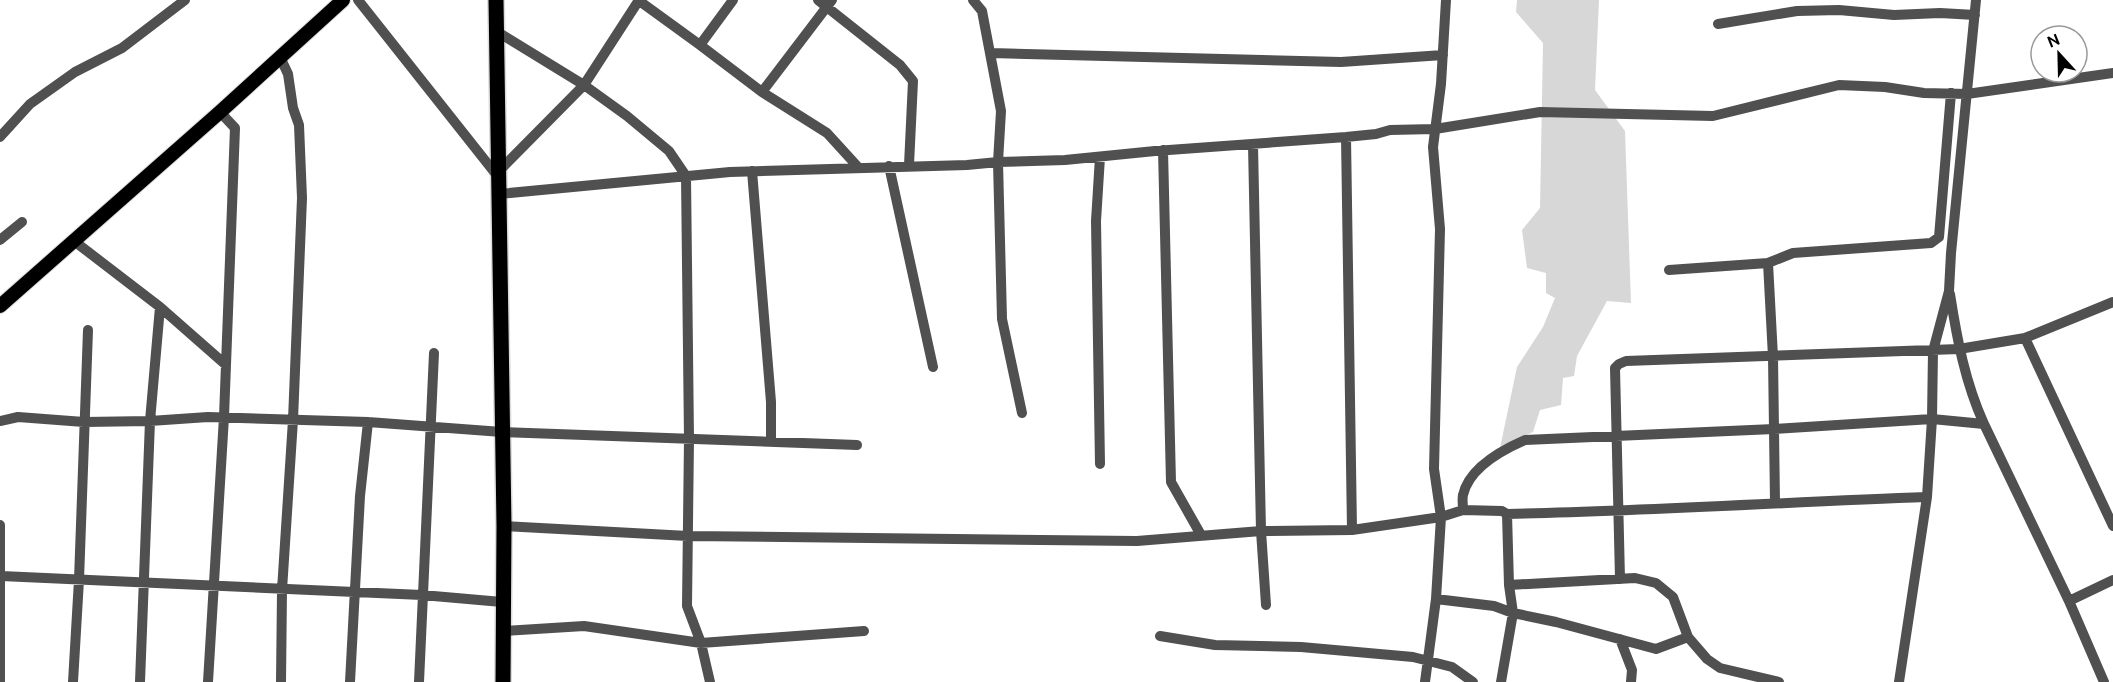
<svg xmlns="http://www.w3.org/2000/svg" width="2113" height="682" font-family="Ubuntu,sans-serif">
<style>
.green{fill:#d7d7d7}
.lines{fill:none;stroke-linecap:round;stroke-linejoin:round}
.major-casing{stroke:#dbdbdb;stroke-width:16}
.highway-casing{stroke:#dbdbdb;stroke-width:18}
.minor{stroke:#505050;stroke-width:10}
.major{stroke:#000;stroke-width:14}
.highway{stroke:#000;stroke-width:15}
</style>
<rect width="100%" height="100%" fill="#fff"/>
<!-- green -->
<path class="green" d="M1517,0H1599L1595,90L1625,131L1631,303L1607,301L1577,356L1574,376L1563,378L1561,405L1540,410L1533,432L1500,448L1517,367L1543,327L1555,298L1546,293V273L1527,268L1522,230L1540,208L1543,43L1516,12Z"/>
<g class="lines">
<defs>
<path id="major" d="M0,306L220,112L343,0"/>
<path id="highway" d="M496,0L504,526L503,682"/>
</defs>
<!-- major casing -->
<use href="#major" class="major-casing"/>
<!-- highway casing -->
<use href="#highway" class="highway-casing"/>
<!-- minor -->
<path class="minor" d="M358,0L499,178
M638,0L700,45L733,0
M818,0L900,65L913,81L909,165
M973,0L982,11L1001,111L998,162L1002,319L1022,413
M1718,24L1797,11L1839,10L1894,15L1940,13L1975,15
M496,31L584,85L627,116L669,151L686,176L689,439L687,606L701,643L710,682
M700,45L762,92L827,133L858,167
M991,53L1341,62L1443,55
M280,57L288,74L293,108L299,125L302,198L293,420L282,590L281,682
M762,92L832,0
M0,137L30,104L75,72L122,48L185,0
M1346,137L1352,530
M1253,145L1261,531L1266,605
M1163,150L1171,482L1201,535
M889,166L933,367
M499,171L584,85L639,0
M752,171L771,402V442
M499,194L730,172L967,165L998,162L1065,160L1155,151L1346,137L1376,134L1390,130L1435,129L1540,112L1713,116L1839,85L1885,87L1924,93L1967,94L2113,73
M0,240L22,222
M74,241L160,307L226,365
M1768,263L1793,253L1931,243L1939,237L1951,93
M1669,270L1768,263L1773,357L1775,502
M1950,294C1957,339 1965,382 1984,424
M2025,338L2113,526
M0,421L18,417L84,422L150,421L208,417L368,422L502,432L857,445
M1100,464L1096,221L1100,157
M1463,510C1463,505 1462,499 1463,495C1469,468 1502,450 1525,440L1774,429L1932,419L1984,424L2069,601L2104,682
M0,525V682
M504,526L688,536L1137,541L1261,531L1352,530L1441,517L1463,510L1502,511L1507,514C1647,511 1787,502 1927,497
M1,576L422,595L502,602
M1620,579L1615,368L1619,364L1626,361L1959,349L2025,338L2113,302
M1509,585L1635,578L1656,583L1673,597L1688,637L1707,659L1720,668L1779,682
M1436,599L1494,606L1513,613L1556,622L1656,649L1688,637
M2069,601L2113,580
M503,631L584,626L701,643L864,631
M1160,636L1215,645L1301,647L1413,657L1452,667L1473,682
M1620,639L1632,670L1631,682
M73,682L79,580L88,330
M140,682L150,421L160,307
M208,682L224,417L235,128L220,112
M350,682L360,496L368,422
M419,682L434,353
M1425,682L1436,599L1441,517L1434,469L1440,229L1433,147L1441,84L1446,0
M1501,682L1513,613L1509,585L1507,514
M1899,682L1927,497L1932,419L1933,351L1949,291L1951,253L1976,0"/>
<!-- major -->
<use href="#major" class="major"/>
<!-- highway -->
<use href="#highway" class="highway"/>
</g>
<!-- north arrow -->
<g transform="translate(2059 54) rotate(338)"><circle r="28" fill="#ffffff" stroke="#999999" stroke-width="1.5"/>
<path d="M0-4.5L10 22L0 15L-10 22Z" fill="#000000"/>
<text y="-9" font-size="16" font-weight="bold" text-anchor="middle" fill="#000000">N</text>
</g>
</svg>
